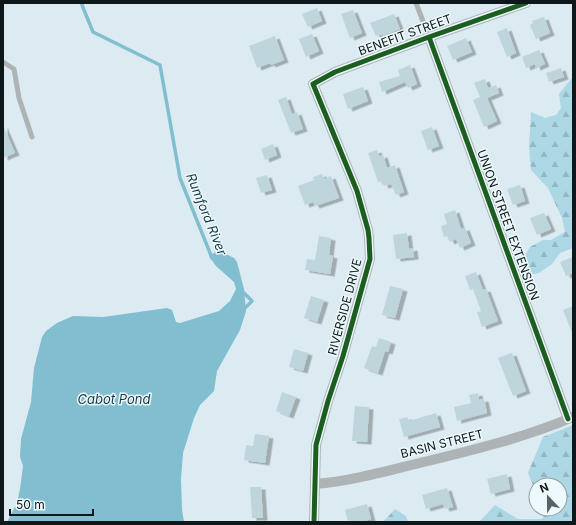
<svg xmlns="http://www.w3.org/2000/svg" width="576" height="525" font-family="Inter,sans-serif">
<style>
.forest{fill:url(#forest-firs)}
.water{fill:#80bed0}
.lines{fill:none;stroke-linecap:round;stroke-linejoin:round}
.stream{stroke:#80bed0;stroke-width:3.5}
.building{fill:#bfd5dc;filter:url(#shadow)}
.service{stroke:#aeb4b6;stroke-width:5}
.minor{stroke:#aeb4b6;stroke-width:10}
.cycleway-casing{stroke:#eef9fd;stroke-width:8}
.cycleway{stroke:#1b5e20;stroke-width:5}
.labels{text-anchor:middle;stroke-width:3;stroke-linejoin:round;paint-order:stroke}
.street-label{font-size:12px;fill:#0e181b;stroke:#eef9fd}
.water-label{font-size:13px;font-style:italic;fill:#153b46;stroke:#eef9fd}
</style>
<defs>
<pattern id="forest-firs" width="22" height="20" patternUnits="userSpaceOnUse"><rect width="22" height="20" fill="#acd7e4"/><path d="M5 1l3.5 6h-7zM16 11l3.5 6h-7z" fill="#93b8c3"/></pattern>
<filter id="shadow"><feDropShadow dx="4.5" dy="2.5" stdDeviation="0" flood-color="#0004"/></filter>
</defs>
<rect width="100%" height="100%" fill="#dbebf1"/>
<!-- forest -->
<path class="forest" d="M571,79H573V248L560,253L552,264L539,273L528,275L522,260L530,247L543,240H551L565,232L562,218L548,188L531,170L529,148L531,112L545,118L556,115L561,108L559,94Z
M573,425V522H479L495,505L518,519H542L547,511L546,509H560V485H536V493L528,473L543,437Z
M395,509L406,516L408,522H383Z"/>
<!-- water -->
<path class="water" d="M217,251L224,253L234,258L237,262L244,289L246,311L240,330L217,371L214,391L200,405L194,418L183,453L181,479L182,510L184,522H7L17,503L20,489L23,466L20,457L21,439L31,402L34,368L42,337L46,331L57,323L73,316L103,317L167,308L172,310L176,322L180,323L219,311L230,301L236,289L234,282L216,266L209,256Z"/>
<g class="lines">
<!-- stream -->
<path class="stream" d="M82,3V5L93,32L160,65L180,178L212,258
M242,291L252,301L242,311"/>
</g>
<!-- building -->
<path class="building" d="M317,8L322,21L308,27L302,14Z
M353,10L362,33L350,38L341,14Z
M394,14L400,29L382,36L381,34L376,36L370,23Z
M544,17L550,33L536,39L530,25L533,23L532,21Z
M507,28L516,53L507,57L497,32Z
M312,34L319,51L306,57L299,39Z
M275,36L284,60L271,65L270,63L257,68L249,46Z
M466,38L472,52L453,60L447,46Z
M539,50L545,64L536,68L535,64L526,68L522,57Z
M410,65L417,84L408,88L405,82L382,92L379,82L400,76L398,70Z
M561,68L564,77L549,82L546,73Z
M485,79L488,88L496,85L499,93L487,98L497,121L484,127L473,100L480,97L474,83Z
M363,87L368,101L348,109L343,94Z
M286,97L292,114L297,112L303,129L291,133L278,100Z
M3,125L15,153L3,158Z
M432,127L439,146L428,150L421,131Z
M273,144L277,155L265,160L261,149Z
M377,150L379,156L383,155L387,168L395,165L404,192L396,195L391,184L384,186L382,181L378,182L368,153Z
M322,174L324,179L331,176L339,198L315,206L313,202L305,205L298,186L314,180L313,177Z
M267,175L272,190L261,193L256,178Z
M520,185L525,201L513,205L507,189Z
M455,210L461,229L465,228L471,243L460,248L456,239L450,242L447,236L444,237L441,226L447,224L444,214Z
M544,213L551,229L537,235L530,218Z
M407,233L409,249L413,248L414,257L396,259L393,235Z
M319,236L331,238L329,255L333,256L330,274L305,270L307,259L315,260Z
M573,257V273L566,276L560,262Z
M476,272L483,290L486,289L498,321L482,327L477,312L481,311L473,289L470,290L465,276Z
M390,286L403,289L395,318L382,315Z
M311,296L324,300L317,322L304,318Z
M573,306V335L563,310Z
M379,338L391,342L388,352L385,351L378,373L364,368L372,346L376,347Z
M294,349L308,353L303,371L289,367Z
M512,353L526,391L513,396L498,358Z
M282,392L296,397L289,416L276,411Z
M478,393L479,400L484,399L487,413L457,421L454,407L471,403L469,395Z
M355,406L369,407L367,442L352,441Z
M436,413L440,427L404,437L399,419L407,417L409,421Z
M255,434L269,436L265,463L244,460L246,445L253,446Z
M507,474L510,489L491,494L487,479Z
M250,487H261L263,518H252Z
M447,488L453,507L445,509L443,504L426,509L422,495Z
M367,504L371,519L362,522H348L345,510Z"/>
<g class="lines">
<!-- service -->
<path class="service" d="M416,3L429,37
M3,62L14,69L19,98L32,137"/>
<!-- minor -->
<path class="minor" d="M429,37L568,419
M315,484C353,481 390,470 428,461C477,449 526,437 573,417
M314,522L316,445L328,401L343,356L370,259L369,238L368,230L357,191L313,84L335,72L429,37L526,3"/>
<defs>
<path id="cycleway" d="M429,37L568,419
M314,522L316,445L328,401L343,356L370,259L369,238L368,230L357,191L313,84L335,72L429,37L526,3"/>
</defs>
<!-- cycleway casing -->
<use href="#cycleway" class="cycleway-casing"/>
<!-- cycleway -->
<use href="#cycleway" class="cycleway"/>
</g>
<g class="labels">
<!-- street labels -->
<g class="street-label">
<text transform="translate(405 35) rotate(-20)" y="4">BENEFIT STREET</text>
<text transform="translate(508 225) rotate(70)" y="4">UNION STREET EXTENSION</text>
<text transform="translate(345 307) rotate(-75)" y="4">RIVERSIDE DRIVE</text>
<text transform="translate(442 444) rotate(-14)" y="4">BASIN STREET</text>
</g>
<!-- water labels -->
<g class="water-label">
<text transform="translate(207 214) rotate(68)" y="5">Rumford River</text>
<text x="114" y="404">Cabot Pond</text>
</g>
</g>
<!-- border -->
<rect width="576" height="525" fill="none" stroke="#0e181b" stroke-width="8"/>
<!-- north arrow -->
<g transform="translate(548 497) rotate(338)"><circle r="19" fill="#eef9fd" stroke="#949fa3"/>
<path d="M0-3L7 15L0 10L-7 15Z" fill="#566266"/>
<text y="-6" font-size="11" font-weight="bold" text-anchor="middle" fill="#0e181b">N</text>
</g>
<!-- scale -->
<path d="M10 509v6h83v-6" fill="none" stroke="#0e181b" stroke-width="2"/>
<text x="16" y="509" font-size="12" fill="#0e181b" stroke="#eef9fd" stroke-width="3" paint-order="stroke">50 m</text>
</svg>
